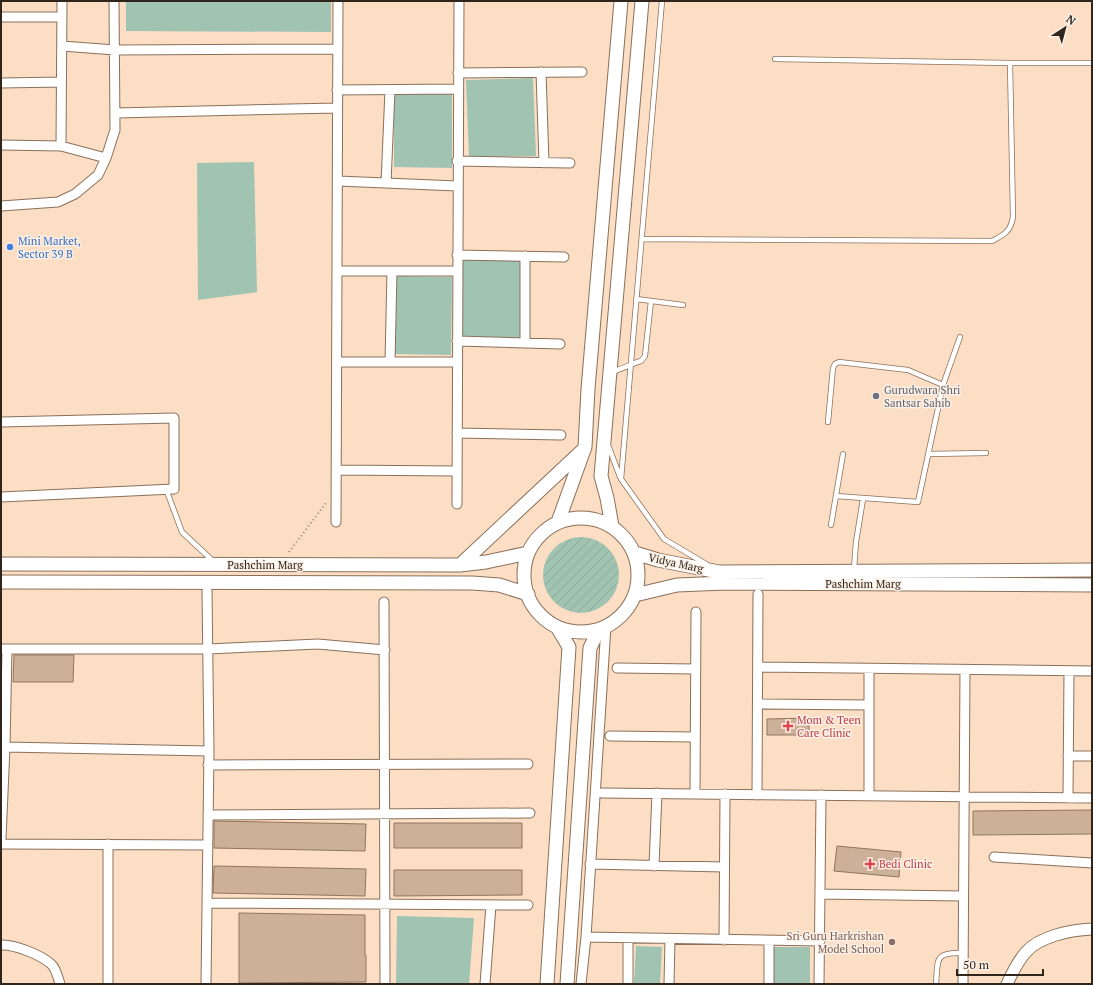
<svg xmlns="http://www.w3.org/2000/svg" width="1093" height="985" font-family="'PT Serif',serif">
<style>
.park{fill:#a0c3b2}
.garden{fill:url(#garden-furrows)}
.building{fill:#ccb097;stroke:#90755e}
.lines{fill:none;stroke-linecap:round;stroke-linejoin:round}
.service-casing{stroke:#8a7059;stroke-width:6}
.minor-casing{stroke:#8a7059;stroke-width:11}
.tertiary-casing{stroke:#8a7059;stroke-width:13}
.secondary-casing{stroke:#8a7059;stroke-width:15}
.path{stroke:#95806f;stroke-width:2;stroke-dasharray:1 3;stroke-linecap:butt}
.service{stroke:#fff;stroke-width:4.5}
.minor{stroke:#fff;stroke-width:9}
.tertiary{stroke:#fff;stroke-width:11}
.secondary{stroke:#fff;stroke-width:13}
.shop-dot{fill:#3f7fe0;stroke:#fbefe5;stroke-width:1.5}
.worship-dot{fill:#6b7280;stroke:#fbefe5;stroke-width:1.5}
.health-dot{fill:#e0444e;stroke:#fbefe5;stroke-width:1.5}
.education-dot{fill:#8d6e63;stroke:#fbefe5;stroke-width:1.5}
.labels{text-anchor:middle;stroke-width:3;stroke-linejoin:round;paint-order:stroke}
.shop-label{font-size:11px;fill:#366cbe;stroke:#fbefe5;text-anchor:start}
.worship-label{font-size:11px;fill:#5b616d;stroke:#fbefe5;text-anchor:start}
.street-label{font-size:11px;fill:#30251b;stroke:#fbefe5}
.health-label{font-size:11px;fill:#be3a42;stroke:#fbefe5;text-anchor:start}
.education-label{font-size:11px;fill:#785e54;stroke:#fbefe5;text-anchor:end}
</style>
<defs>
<pattern id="garden-furrows" width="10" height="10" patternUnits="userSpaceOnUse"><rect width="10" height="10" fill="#a0c3b2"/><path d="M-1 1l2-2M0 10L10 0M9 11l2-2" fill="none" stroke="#8aa798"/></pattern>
</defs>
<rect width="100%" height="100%" fill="#fcdec5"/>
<!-- park -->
<path class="park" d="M126,1H331V32L126,31Z
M533,78L536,156L469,157L466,80Z
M394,93L452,94V168L394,167Z
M254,162L257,292L198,300L197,163Z
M462,260L522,261L521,338L461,337Z
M395,276L452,277L451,355L394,354Z
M397,916L474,918L469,984H396Z
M636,946L662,947L660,984H634Z
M774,947H810V984H774Z"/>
<!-- garden -->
<path class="garden" d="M543 575a38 38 0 1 1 76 0a38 38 0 1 1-76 0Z"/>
<!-- building -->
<path class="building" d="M14,655H74L73,682H13Z
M809,718V735H767V719Z
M1092,810V834L973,835V811Z
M214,821L366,824L365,851L214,848Z
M394,823H522V848H394Z
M837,846L901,852L899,877L834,871Z
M214,866L366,869L365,896L213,893Z
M394,870H522V895L394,896Z
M239,913L365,915V955H366V982L239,983Z"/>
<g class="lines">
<defs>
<path id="service" d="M662,1L621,479L664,539L706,564
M775,59L1010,63
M642,239L992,241C1004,235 1011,231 1013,217L1010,63H1092
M636,299L683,305
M610,372C621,370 630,364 641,361L645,356L651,301
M828,422L833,368L835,364L839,362L908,370L943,385
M608,445L620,477
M928,454L986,453
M166,489L182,532L214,562
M836,496L918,502L943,385L960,337
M831,525L843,454
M854,569L856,542L863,499
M936,984C938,959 934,952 963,953"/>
<path id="minor" d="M1,17H62
M62,46L115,50L337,49
M541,72L544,163
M458,73L582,72
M1,83L61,82
M337,90L458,89
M115,113L337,108
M1,145L61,146L106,158
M61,146L62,1
M457,161L570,163
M338,181L457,186
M386,183L390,90
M1,206L58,202L75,194L98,175L106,158L115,130L114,1
M457,255L564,257
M337,271H457
M457,341L560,344
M525,343V256
M337,362H457
M390,362L392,271
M1,422L174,418V489L1,497
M457,433L561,435
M337,470L457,471
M457,504L459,1
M336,522L338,1
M384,602L385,984
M1,649H209L318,644L385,650
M758,667L1092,671
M617,668L696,669
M758,704L869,705
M610,736L695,737
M5,747L209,751
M1068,756H1092
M208,765L528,764
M602,793L1092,798
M695,794L696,612
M757,795L758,594
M869,796V669
M1068,798L1069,671
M208,815L530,813
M1,839L5,747L7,649
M1,844L207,845
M108,844V984
M994,857L1092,863
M590,864L724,867
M654,866L657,793
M820,894L963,896
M207,903L528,905
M586,937L820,941
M724,940L725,794
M1,945C14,944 41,955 51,964C56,968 58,978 60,984
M206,984L209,751L207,591
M485,984L491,905
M581,984L586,937L606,626
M628,984V939
M669,984L670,939
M769,984V941
M819,984L821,795
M963,984L965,670"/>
<path id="tertiary" d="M1007,984C1012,973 1018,961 1026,952C1040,936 1071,930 1092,929"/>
<path id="secondary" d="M524 575a57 57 0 1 1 114 0a57 57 0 1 1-114 0Z
M558,522L585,447L588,389L621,1
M612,526L607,498L601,476L642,1
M635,553L658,560L719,572L1092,570
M1,564L460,565L486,562L528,553
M460,565L583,450
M1,582L472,583L499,585L528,594
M635,595L677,585L725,583L1092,585
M547,984L569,647L557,627
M567,984L590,648L599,629"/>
</defs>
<!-- service casing -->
<use href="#service" class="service-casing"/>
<!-- minor casing -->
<use href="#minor" class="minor-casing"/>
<!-- tertiary casing -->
<use href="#tertiary" class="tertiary-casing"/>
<!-- secondary casing -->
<use href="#secondary" class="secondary-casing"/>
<!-- path -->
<path class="path" d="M289,552L326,503"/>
<!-- service -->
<use href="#service" class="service"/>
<!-- minor -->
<use href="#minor" class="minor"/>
<!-- tertiary -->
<use href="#tertiary" class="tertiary"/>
<!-- secondary -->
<use href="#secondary" class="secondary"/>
</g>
<!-- markers -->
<circle class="shop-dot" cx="10" cy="247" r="4"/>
<circle class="worship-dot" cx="876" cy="396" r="4"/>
<g class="health-dot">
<path d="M786 720h4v4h4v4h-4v4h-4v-4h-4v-4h4z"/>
<path d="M868 858h4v4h4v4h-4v4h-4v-4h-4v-4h4z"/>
</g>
<circle class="education-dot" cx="892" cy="942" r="4"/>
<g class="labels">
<!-- shop labels -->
<g class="shop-label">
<text x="18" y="245">Mini Market,<tspan x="18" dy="13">Sector 39 B</tspan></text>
</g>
<!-- worship labels -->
<g class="worship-label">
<text x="884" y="394">Gurudwara Shri<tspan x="884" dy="13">Santsar Sahib</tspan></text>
</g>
<!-- street labels -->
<g class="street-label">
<text transform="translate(676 563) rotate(12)" y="4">Vidya Marg</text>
<text x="265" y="569">Pashchim Marg</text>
<text x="863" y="588">Pashchim Marg</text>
</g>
<!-- health labels -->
<g class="health-label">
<text x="797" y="724">Mom &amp; Teen<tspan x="797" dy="13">Care Clinic</tspan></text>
<text x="879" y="868">Bedi Clinic</text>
</g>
<!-- education labels -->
<g class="education-label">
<text x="884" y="940">Sri Guru Harkrishan<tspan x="884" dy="13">Model School</tspan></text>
</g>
</g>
<!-- border -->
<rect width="1093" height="985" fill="none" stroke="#30251b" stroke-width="4"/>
<!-- north arrow -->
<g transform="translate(1065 28) rotate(36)" stroke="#fbefe5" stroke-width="3" paint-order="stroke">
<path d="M0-3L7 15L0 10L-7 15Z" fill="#30251b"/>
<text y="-6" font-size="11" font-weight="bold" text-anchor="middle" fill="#30251b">N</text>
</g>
<!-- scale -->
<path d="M957 969v6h86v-6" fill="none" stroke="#30251b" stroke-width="2"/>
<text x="963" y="969" font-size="12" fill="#30251b" stroke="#fbefe5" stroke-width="3" paint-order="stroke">50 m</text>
</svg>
